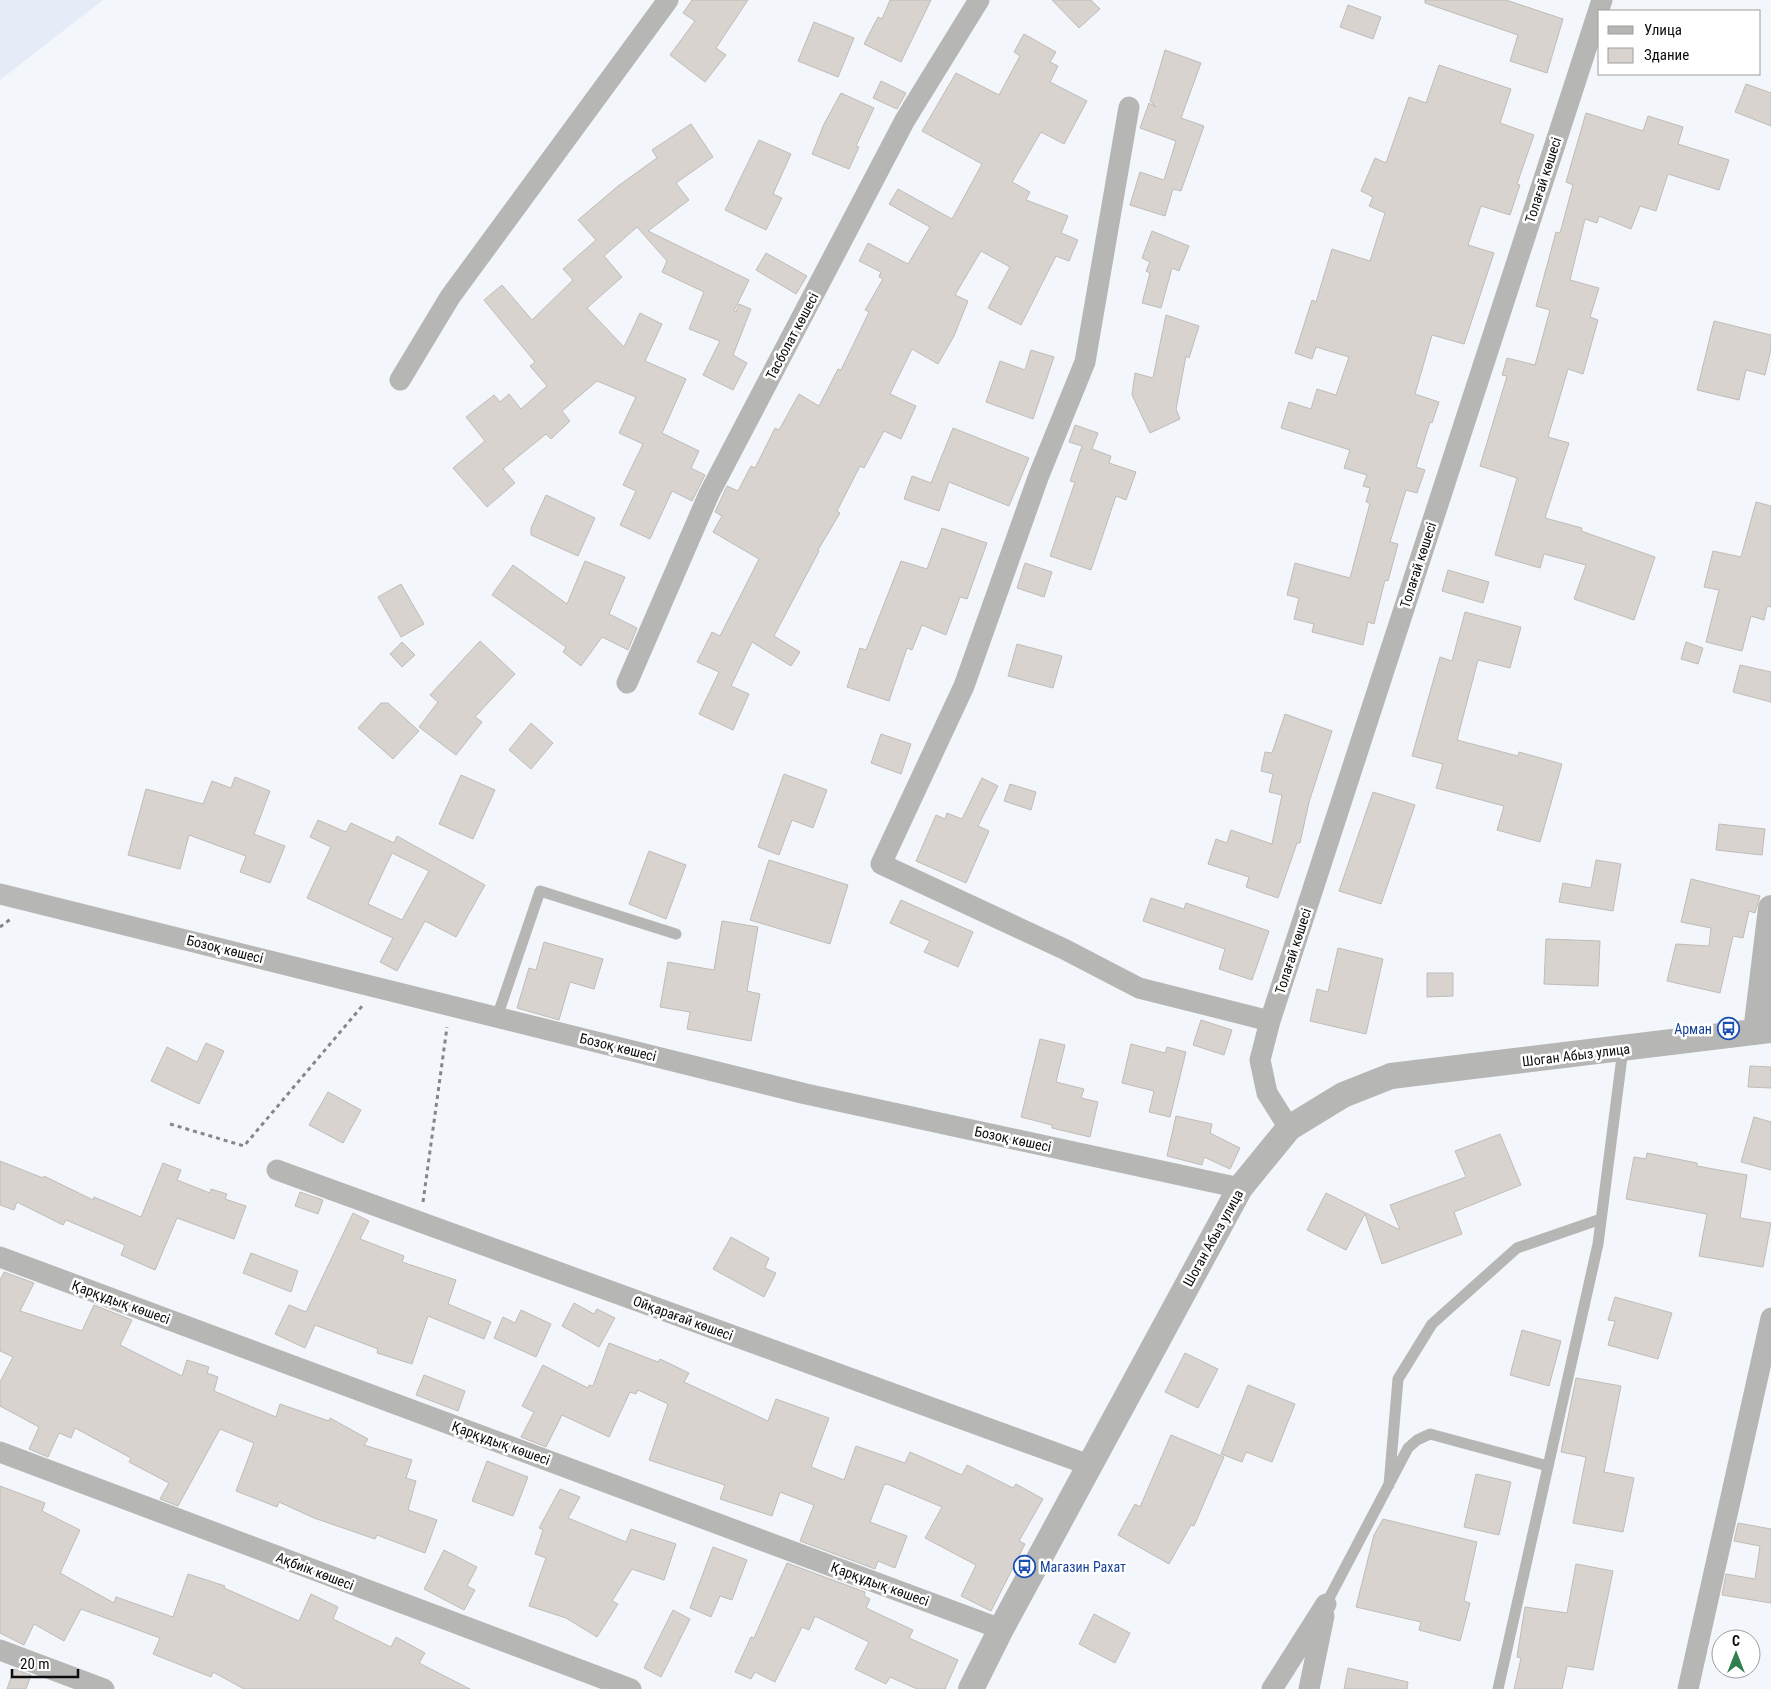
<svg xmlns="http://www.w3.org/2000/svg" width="1771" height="1689" font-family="'Roboto Condensed',sans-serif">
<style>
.built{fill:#e5ecf8}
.building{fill:#d8d3cf;stroke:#c0bcb8;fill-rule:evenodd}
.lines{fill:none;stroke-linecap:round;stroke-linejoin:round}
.path{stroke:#848689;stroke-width:3;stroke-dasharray:4 4;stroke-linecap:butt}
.service{stroke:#b6b6b4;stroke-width:11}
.minor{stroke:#b6b6b4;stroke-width:21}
.tertiary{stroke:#b6b6b4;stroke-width:26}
.labels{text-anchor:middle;stroke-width:5;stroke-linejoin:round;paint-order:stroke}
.street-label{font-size:14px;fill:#0b0c0d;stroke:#fff}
.transit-label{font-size:14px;fill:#164399;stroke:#fff;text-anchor:end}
</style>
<rect width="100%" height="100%" fill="#f3f6fb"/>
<!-- built -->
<path class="built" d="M0,0H103L0,80Z"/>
<!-- building -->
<path class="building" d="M692,0H748L716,48L726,55L705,82L670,55L695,21L683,13Z
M890,0H931L901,62L864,44L878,17L882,19Z
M1052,0H1091L1100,9L1079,28Z
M1425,0H1506L1563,19L1547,73L1510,61L1518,35L1425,3Z
M1348,5L1381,17L1373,39L1340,27Z
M814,22L854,38L838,77L798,61Z
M1024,34L1056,52L1050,62L1058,66L1050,82L1087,101L1064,144L1041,132L1012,182L1030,192L1026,200L1068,216L1061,233L1078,240L1069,261L1056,256L1021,325L988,308L1010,267L981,251L955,295L968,301L954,336L938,364L912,349L890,394L916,406L901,439L884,431L864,468L860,466L837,511L840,513L818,550L819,551L774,636L800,652L791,666L752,642L731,686L749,694L733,730L699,714L719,672L697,662L712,632L720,636L759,559L713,532L722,516L715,512L727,486L738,491L751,466L755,468L775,428L779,430L799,394L819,406L838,369L841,370L869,312L865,310L883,279L879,277L881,272L859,261L868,243L908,264L930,227L889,204L898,189L952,219L982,164L922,131L956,73L999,95L1020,56L1014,52Z
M1165,50L1201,63L1181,118L1204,126L1181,191L1173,189L1165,216L1130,205L1140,172L1164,180L1176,141L1140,128L1149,103L1156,107L1150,101Z
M1439,65L1511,89L1500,123L1534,135L1517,184L1520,185L1510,215L1481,206L1468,245L1494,253L1464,344L1432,335L1415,394L1439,402L1432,423L1430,422L1416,467L1425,470L1417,493L1406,490L1390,542L1398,544L1388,581L1385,580L1374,624L1368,622L1363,645L1312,632L1314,624L1294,619L1299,598L1287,595L1295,563L1350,578L1370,503L1366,502L1370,488L1363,486L1367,475L1344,468L1350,450L1281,428L1289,402L1311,409L1317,389L1336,395L1349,357L1316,347L1312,359L1295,353L1312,300L1316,302L1332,249L1370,261L1385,213L1369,206L1373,197L1361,191L1375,158L1386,163L1409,97L1426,103Z
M881,81L906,93L897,109L873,98Z
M1746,84L1771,93V126L1735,112Z
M841,93L874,108L856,146L859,147L849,169L812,154L824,124Z
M1586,113L1643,131L1648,116L1683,127L1678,144L1729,160L1719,190L1668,174L1656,211L1640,206L1631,229L1599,216L1597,223L1585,219L1570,280L1599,288L1590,317L1598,320L1583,374L1568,369L1548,437L1569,443L1545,518L1582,528L1581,531L1655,557L1634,620L1574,599L1586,565L1544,554L1540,568L1495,555L1517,478L1480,466L1507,376L1502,375L1507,358L1535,365L1550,310L1536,306L1556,232L1560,233L1573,185L1566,182Z
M691,124L713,157L676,183L689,200L648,231L749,280L734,311L736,312L739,304L751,309L733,355L747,363L733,390L703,375L720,341L689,329L704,292L662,272L667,261L637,227L604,256L622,277L587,308L624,347L640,313L662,324L645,361L686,379L662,433L699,451L691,468L705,475L692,501L672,491L650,539L620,525L636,491L623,485L643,444L619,433L636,397L597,381L562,411L570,421L551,439L546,434L503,469L515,483L487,507L453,468L485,441L466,417L494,395L500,402L509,394L521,409L547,386L530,366L535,362L484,300L502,285L532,320L573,280L563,269L596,240L578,220L618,186L657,158L652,150Z
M759,140L791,154L773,194L782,198L766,230L725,210Z
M1152,231L1189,246L1179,271L1172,268L1161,308L1142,303L1150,273L1146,271L1150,262L1142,258Z
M766,253L807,276L796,294L756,270Z
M1166,315L1199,326L1189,358L1186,356L1176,409L1180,419L1150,433L1132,395L1135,373L1153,378Z
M1714,321L1771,335V349L1765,375L1746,370L1739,400L1697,390Z
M1031,350L1054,357L1033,419L986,402L1000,361L1025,370Z
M1075,425L1098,433L1092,449L1111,456L1109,463L1136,472L1126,500L1116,496L1091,570L1050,556L1075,482L1070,481L1082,446L1069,442Z
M953,428L1029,458L1009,506L949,482L939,511L904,499L912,476L931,483Z
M546,495L595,518L578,556L531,535V528Z
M1756,502L1771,506V607L1767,606L1764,620L1751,616L1742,651L1706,642L1719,590L1704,587L1713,551L1741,557Z
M942,528L987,543L967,599L960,597L946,635L922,625L912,650L907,648L889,701L847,687L860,648L866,650L901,561L927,569Z
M585,561L625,577L609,614L637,628L628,650L602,637L581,666L563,652L566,647L492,595L513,565L567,604Z
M1025,563L1052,572L1044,597L1017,588Z
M1448,570L1489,582L1483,603L1442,591Z
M401,584L424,624L401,637L378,597Z
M1465,612L1521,627L1510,668L1478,660L1457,740L1518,756L1519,752L1562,764L1540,842L1497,830L1504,806L1436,788L1443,764L1412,756L1440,657L1452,661Z
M480,641L515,674L475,717L482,722L456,755L419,727L438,702L430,695Z
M402,642L415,655L402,667L390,654Z
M1686,642L1703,648L1698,664L1681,659Z
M1017,644L1062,656L1053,688L1008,676Z
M1740,665L1771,672V702L1733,692Z
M381,703H388L419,731L393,759L358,728Z
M1285,714L1332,731L1309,802L1300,843H1297L1278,898L1246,887L1249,877L1208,864L1216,839L1227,843L1231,830L1272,844L1282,795L1269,792L1273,774L1261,771L1265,752L1272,753Z
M531,723L553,743L531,769L509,750Z
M881,734L911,744L901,774L871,763Z
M784,774L827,790L813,828L792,820L779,855L758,847Z
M461,775L495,790L473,839L439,824Z
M235,777L270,791L254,834L285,846L270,883L240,872L246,856L189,835L180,869L128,855L146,789L203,804L212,781L231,788Z
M982,778L998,786L978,826L989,831L966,883L916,861L936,815L945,819L947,813L962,819Z
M1010,784L1036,792L1031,810L1004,801Z
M1373,792L1415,805L1381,904L1339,891Z
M318,820L346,832L351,823L394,843L397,836L485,885L456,937L425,921L397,971L380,962L393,938L307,898L331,847L310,837ZM392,853L429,871L402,920L368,904Z
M1719,824L1765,829L1762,855L1716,850Z
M649,851L686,865L666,919L629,904Z
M769,860L848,885L830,944L750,920Z
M1596,860L1621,864L1613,911L1559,902L1563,883L1591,888Z
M1691,879L1760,896L1755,913L1749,911L1743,938L1733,936L1720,993L1667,981L1676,944L1709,946L1711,928L1681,922Z
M1151,898L1184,909L1186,903L1269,931L1252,980L1219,969L1225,949L1143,921Z
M901,900L973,932L958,967L924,952L930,941L890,923Z
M722,921L758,927L747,991L760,994L751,1041L687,1029L690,1012L660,1007L668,962L714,970Z
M1546,939L1600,941L1598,986L1544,984Z
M544,942L603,959L594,989L570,982L559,1020L517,1008L529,968L536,970Z
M1338,948L1383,959L1366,1034L1310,1021L1317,989L1328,992Z
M1427,973H1453V996L1427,997Z
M1201,1020L1232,1030L1224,1055L1193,1045Z
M1040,1039L1065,1045L1056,1082L1084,1089L1081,1098L1098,1102L1090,1137L1052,1128V1125L1021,1117Z
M206,1043L224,1051L199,1104L151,1081L167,1047L197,1062Z
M1131,1044L1165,1053L1167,1047L1186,1052L1170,1117L1149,1112L1154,1091L1122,1083Z
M1750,1066L1771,1067V1088L1748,1087Z
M328,1092L361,1110L343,1143L309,1125Z
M1176,1116L1212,1124L1210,1133L1240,1148L1230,1169L1204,1157L1202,1165L1167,1156Z
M1754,1117L1771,1122V1170L1741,1162Z
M1500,1134L1521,1185L1454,1212L1462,1234L1382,1264L1365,1214L1346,1250L1307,1230L1326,1193L1400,1230L1390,1205L1466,1177L1455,1151Z
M1647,1153L1697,1163V1166L1747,1175L1740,1218L1771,1223L1763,1267L1699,1256L1707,1214L1626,1199L1634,1157L1646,1159Z
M0,1161L43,1178L44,1176L93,1200L94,1197L141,1217L163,1163L181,1170L177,1180L210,1193L211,1189L227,1194L225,1199L246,1206L234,1239L177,1218L155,1270L121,1255L125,1245L66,1220L63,1225L17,1202L14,1210L0,1205Z
M300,1192L323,1200L318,1214L295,1206Z
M353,1213L369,1221L360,1239L404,1256L402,1262L456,1280L448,1304L491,1322L484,1339L428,1316L412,1364L377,1353L378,1349L315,1325L305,1348L275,1334L289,1305L306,1312Z
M731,1237L769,1258L765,1268L776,1273L764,1297L713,1269Z
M251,1253L298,1271L291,1292L243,1273Z
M4,1272L34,1283L20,1311L82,1331L94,1305L132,1320L120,1345L182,1376L187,1360L209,1367L207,1373L218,1377L214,1391L276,1417L280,1404L329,1421L330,1418L368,1439L364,1445L412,1460L406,1478L416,1481L408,1510L437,1520L425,1553L377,1535L375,1539L314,1518L279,1502L277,1507L236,1491L254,1443L220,1429L178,1506L160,1499L169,1483L129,1462L131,1458L75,1428L71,1438L59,1433L48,1457L29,1449L39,1427L0,1406V1382L13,1357L0,1351V1280Z
M1615,1297L1672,1313L1658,1359L1608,1345L1615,1321L1608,1320Z
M574,1303L594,1314L597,1309L615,1318L599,1347L562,1326Z
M521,1310L551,1324L536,1357L494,1338L503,1317L515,1323Z
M1522,1330L1561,1341L1549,1386L1510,1375Z
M609,1343L658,1362L660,1359L689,1373L684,1382L768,1421L776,1399L829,1418L811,1467L844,1480L856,1446L905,1463L910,1452L962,1475L967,1465L1013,1488L1016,1484L1043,1499L1019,1541L1025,1544L991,1611L961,1596L976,1565L925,1538L942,1507L887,1484L884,1485L870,1522L907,1536L895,1568L878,1561L875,1569L800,1541L814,1505L780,1492L772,1516L720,1499L725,1485L649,1460L668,1404L638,1390L636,1394L630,1392L609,1437L562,1415L546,1447L521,1437L534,1412L522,1406L543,1365L588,1388L589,1385L593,1386Z
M1185,1353L1218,1369L1198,1408L1165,1392Z
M424,1375L465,1391L458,1411L416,1395Z
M1576,1378L1621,1386L1604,1472L1634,1478L1623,1532L1573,1523L1586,1457L1561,1452Z
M1248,1385L1295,1404L1272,1462L1246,1452L1242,1462L1221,1454Z
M1171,1435L1224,1457L1194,1526L1191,1525L1169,1564L1118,1535L1135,1504L1140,1507Z
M487,1461L528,1477L513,1516L472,1501Z
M1476,1474L1511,1482L1499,1535L1464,1527Z
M0,1486L45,1503L42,1511L80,1530L60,1573L114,1603L116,1597L173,1617L188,1574L225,1586L224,1588L299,1621L311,1594L338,1607L333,1619L391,1647L396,1637L425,1653L419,1663L470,1689H244L213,1672L211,1677L153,1654L160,1638L81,1609L64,1641L34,1624L24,1645L0,1633Z
M560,1489L580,1497L568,1518L626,1542L631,1529L676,1544L664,1580L632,1569L612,1601L618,1604L597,1637L566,1618L529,1606L546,1558L535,1554L543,1530L539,1528Z
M1383,1519L1477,1542L1464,1601L1470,1603L1460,1641L1419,1630L1421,1622L1356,1607L1374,1535Z
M1738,1523L1771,1529V1603L1722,1595L1726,1574L1755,1579L1760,1546L1734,1541Z
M713,1547L747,1560L732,1600L720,1596L711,1617L690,1608Z
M444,1550L477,1567L467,1586L475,1590L464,1610L424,1589Z
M787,1563L865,1592L864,1596L870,1599L866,1608L913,1630L909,1638L958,1660L945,1689H917L890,1677L886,1684L855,1669L869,1642L815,1616L809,1630L802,1627L775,1682L755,1672L751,1679L735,1672L751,1637L754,1638Z
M1576,1564L1613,1571L1593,1670L1567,1666L1562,1689H1514L1521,1658L1517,1657L1525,1607L1567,1613Z
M673,1610L690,1619L661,1677L644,1668Z
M1094,1614L1130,1633L1115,1663L1079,1644Z
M1348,1668L1408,1682L1407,1689H1344Z
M14,1669L31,1675L26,1689H7Z"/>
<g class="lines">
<!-- path -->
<path class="path" d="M0,927L12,918
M170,1124L244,1146L363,1005
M423,1202L447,1027"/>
<!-- service -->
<path class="service" d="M497,1017L540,891L676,934
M1389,1485L1398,1379L1432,1324L1517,1248L1601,1219
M1326,1604L1408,1448L1417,1440L1430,1434L1548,1466
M1498,1689L1598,1244L1623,1049"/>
<!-- minor -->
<path class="minor" d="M1129,107L1085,362L1039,475L964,686L881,864L1064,949L1139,988L1270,1021
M400,380L450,297L668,0
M627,683L709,494L905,120L979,0
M0,894L806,1094L1240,1188
M1289,1128L1267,1093L1260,1060L1270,1021L1602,0
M277,1170L1089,1465
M0,1257L1001,1629
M0,1452L631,1689
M0,1650L104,1689
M1272,1689L1326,1604
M1309,1689L1324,1616
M1688,1689L1771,1318"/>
<!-- tertiary -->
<path class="tertiary" d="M1756,1032L1771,908
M971,1689L1001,1629L1240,1188L1289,1128L1343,1095L1391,1076L1771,1030"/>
</g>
<!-- icons -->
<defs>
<symbol id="bus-ring" viewBox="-11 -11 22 22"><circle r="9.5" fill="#fff" stroke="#1a4fb4" stroke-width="1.5"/><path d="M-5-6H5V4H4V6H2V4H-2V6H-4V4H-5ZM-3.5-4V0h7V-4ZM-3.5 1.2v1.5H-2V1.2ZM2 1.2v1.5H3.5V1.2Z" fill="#1a4fb4"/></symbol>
</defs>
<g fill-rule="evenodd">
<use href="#bus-ring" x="1716" y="1016" width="25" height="25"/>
<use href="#bus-ring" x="1012" y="1554" width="25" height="25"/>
</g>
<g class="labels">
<!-- street labels -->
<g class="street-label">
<text transform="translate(1543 180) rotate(-72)" y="5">Толағай көшесі</text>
<text transform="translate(792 336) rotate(-62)" y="5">Тасболат көшесі</text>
<text transform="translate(1418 565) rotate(-72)" y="5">Толағай көшесі</text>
<text transform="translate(225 949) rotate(14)" y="5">Бозоқ көшесі</text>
<text transform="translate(1293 951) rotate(-72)" y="5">Толағай көшесі</text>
<text transform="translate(618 1047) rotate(14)" y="5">Бозоқ көшесі</text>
<text transform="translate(1576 1055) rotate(-7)" y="5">Шоган Абыз улица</text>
<text transform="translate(1013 1139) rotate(12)" y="5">Бозоқ көшесі</text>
<text transform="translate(1213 1238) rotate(-61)" y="5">Шоган Абыз улица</text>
<text transform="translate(121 1302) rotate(20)" y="5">Қарқұдық көшесі</text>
<text transform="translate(683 1318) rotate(20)" y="5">Ойқарағай көшесі</text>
<text transform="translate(501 1443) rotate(20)" y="5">Қарқұдық көшесі</text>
<text transform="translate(315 1571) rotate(21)" y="5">Ақбиік көшесі</text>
<text transform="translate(880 1584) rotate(20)" y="5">Қарқұдық көшесі</text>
</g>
<!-- transit labels -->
<g class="transit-label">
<text x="1712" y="1034">Арман</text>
<text x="1040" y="1572" text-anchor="start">Магазин Рахат</text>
</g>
</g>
<!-- legend -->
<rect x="1598" y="10" width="162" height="65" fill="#ffffff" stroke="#9d9e9e"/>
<rect x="1608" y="26" width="25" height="8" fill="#b6b6b4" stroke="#9d9e9e"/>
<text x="1644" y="35" font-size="15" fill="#0b0c0d">Улица</text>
<rect x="1608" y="48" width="25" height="15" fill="#d8d3cf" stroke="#9d9e9e"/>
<text x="1644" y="60" font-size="15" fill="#0b0c0d">Здание</text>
<!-- north arrow -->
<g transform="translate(1736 1654)"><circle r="24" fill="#ffffff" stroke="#9d9e9e"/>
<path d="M0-4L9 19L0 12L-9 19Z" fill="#2f7f4f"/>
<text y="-8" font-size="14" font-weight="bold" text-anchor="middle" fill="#0b0c0d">С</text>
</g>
<!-- scale -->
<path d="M12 1669v8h66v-8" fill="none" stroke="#0b0c0d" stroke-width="2.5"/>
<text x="20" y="1669" font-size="15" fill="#0b0c0d" stroke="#ffffff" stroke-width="4" paint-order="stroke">20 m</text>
</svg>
